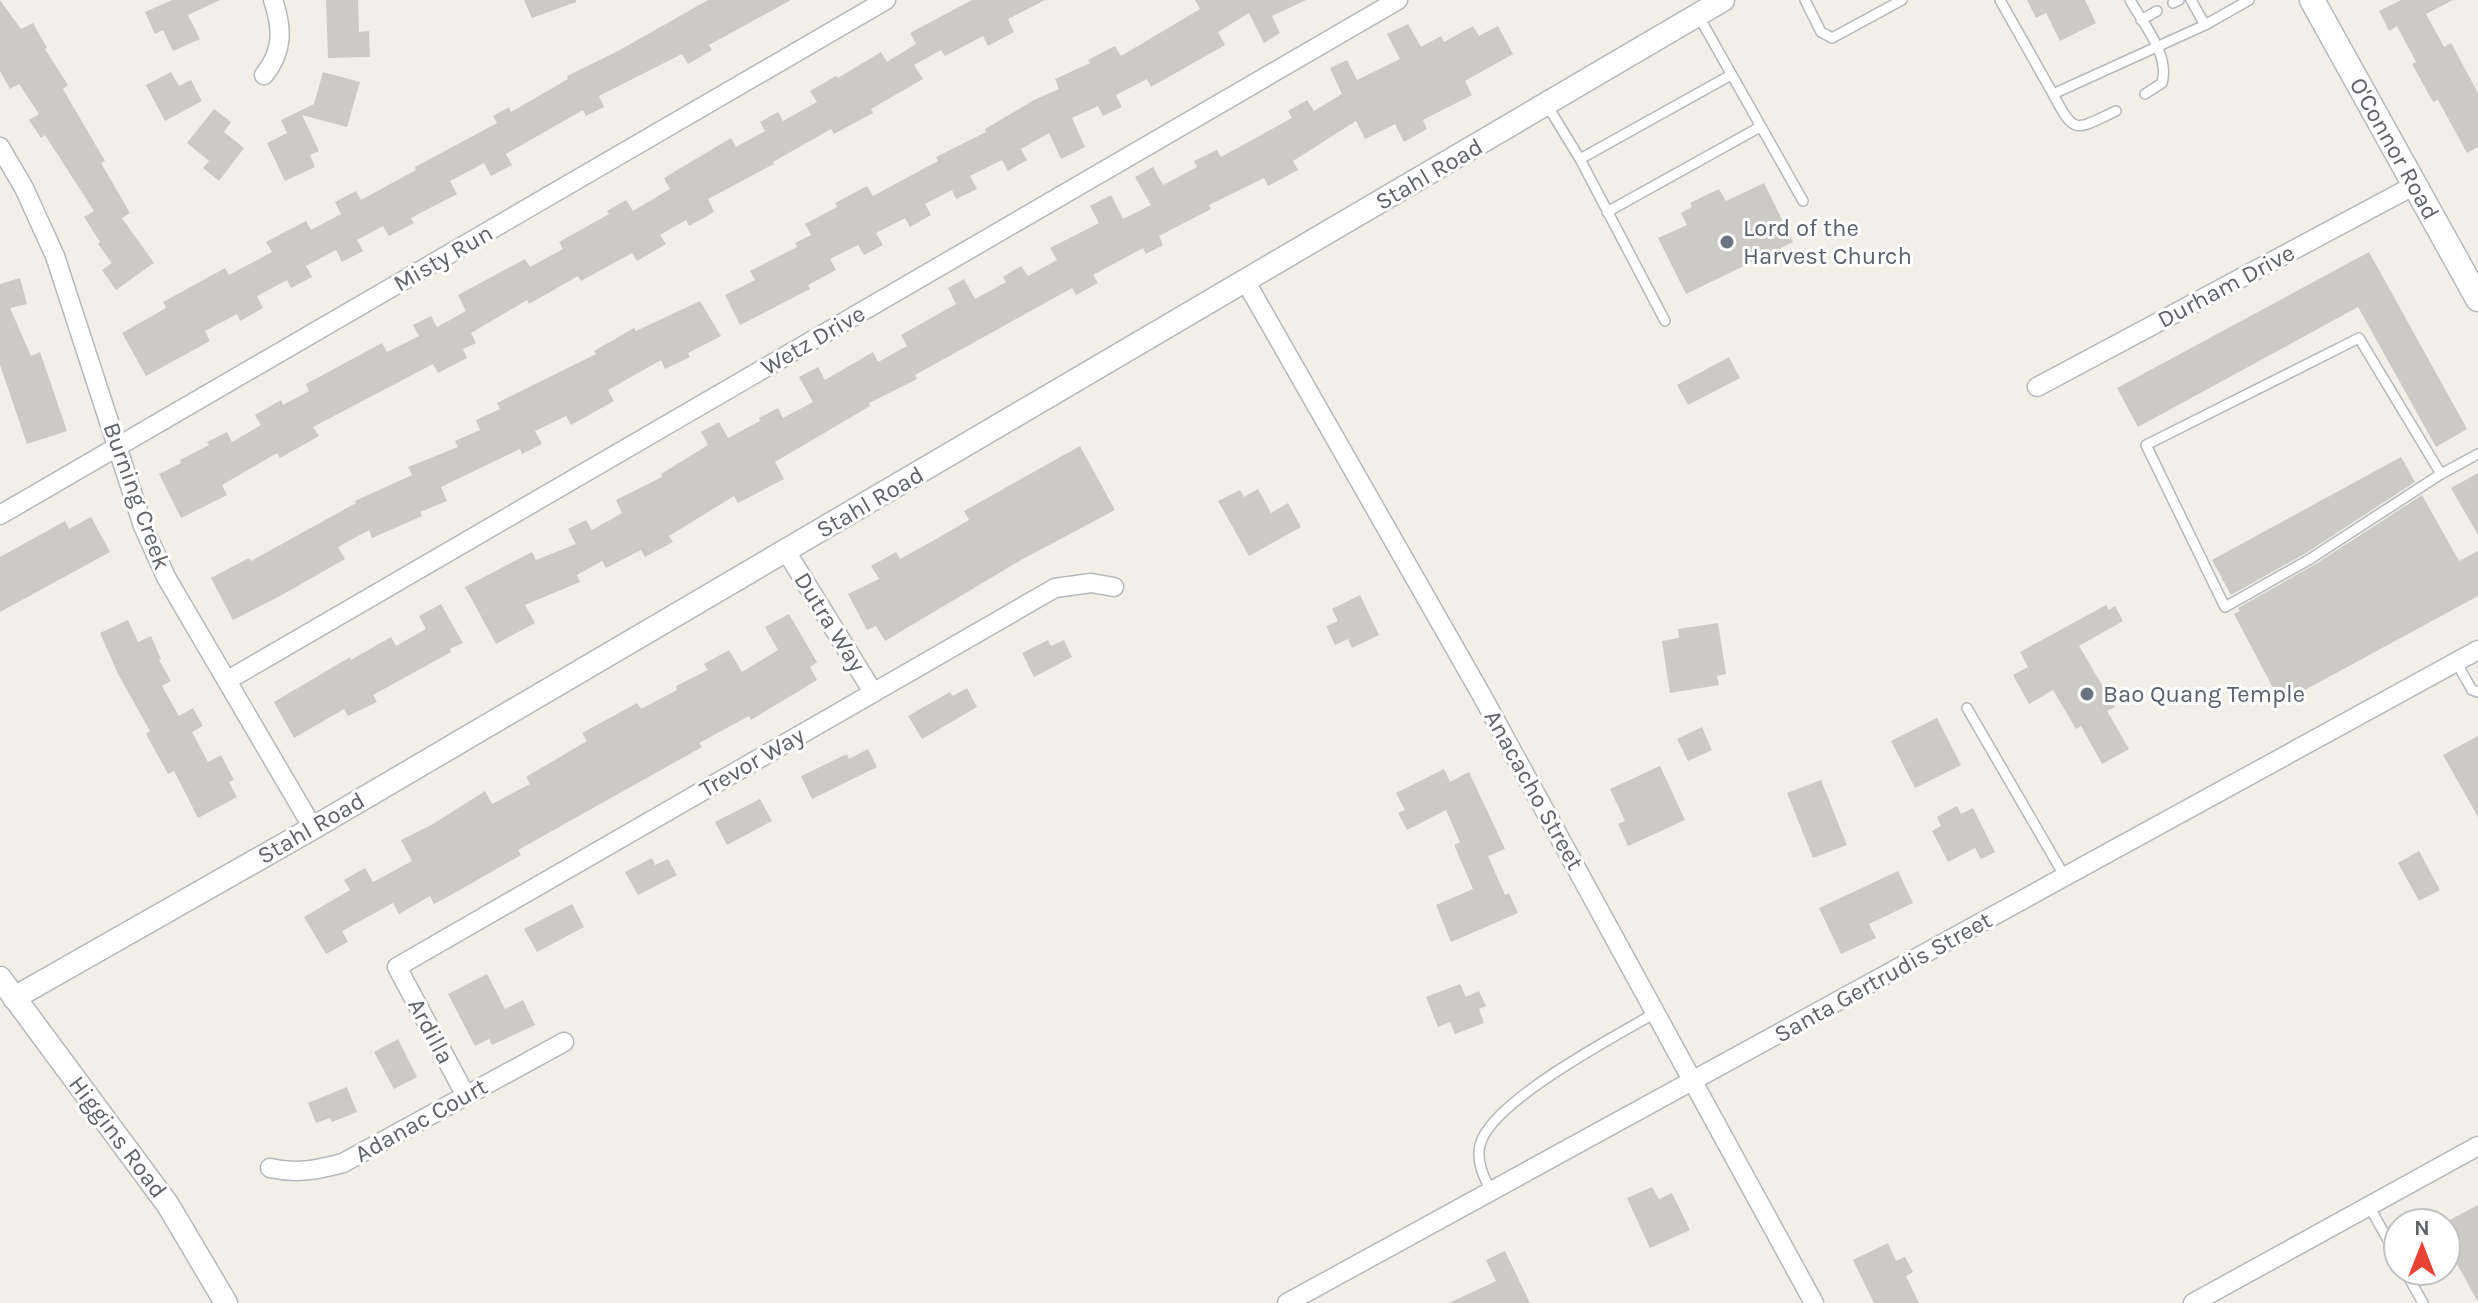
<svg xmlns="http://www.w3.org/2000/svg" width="2478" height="1303" font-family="Karla,sans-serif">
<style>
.building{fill:#cccac5}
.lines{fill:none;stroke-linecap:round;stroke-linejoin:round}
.service-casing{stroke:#b5b8bc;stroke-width:12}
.minor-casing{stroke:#b5b8bc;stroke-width:21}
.tertiary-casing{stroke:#b5b8bc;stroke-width:25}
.secondary-casing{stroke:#b6babf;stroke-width:27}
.service{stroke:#fff;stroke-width:9}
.minor{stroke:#fff;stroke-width:18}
.tertiary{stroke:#fff;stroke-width:22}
.secondary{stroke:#fff;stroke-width:24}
.worship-dot{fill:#6b7280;stroke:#fff;stroke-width:3}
.labels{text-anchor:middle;stroke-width:6;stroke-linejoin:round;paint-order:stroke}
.street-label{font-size:24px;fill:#5f6368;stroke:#fff}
.worship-label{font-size:24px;fill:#5b616d;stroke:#fff;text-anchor:start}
</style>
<rect width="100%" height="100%" fill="#f1efe8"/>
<!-- building -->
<path class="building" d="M0,0L21,29L33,23L47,48L45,49L68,85L63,89L105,161L101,163L130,213L122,218L154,263L116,290L102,270L112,263L98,244L100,242L84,217L94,211L45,135L41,138L29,120L39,114L19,84L10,89L0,71Z
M172,0H220L188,15L200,39L173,51L163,30L155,34L145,12Z
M326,0H358L359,32L369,31L370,57L328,58Z
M524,0H576V2L532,18Z
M708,0H791L709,45L712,50L688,64L682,54L599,96L604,107L586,116L583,110L506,154L512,165L491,176L484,163L450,181L457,194L411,218L414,223L389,236L383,226L357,240L363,251L342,262L336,250L306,266L312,277L291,288L287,280L257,296L263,308L240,321L237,314L205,331L210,341L146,376L122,333L166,308L163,302L225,268L229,275L272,252L266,242L306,221L311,230L341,214L335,202L356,191L361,200L416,170L415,167L497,123L493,116L509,107L511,112L568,79L567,76L618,51Z
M972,0H1045L1008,19L1014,32L988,46L983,36L945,56L941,50L914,65L923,79L871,109L873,113L834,134L831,129L773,162L774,164L708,199L714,212L689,226L686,220L660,235L666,244L637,261L632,253L581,281L578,276L529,304L527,300L471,333L476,343L463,349L467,358L438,373L433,364L313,427L319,436L280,458L277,453L222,485L227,495L181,518L159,474L181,463L180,460L209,445L207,442L227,432L232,442L261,425L255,415L281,400L283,405L309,391L306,384L382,343L387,352L419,336L413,325L431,316L437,327L466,311L458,295L525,259L530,267L563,249L559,242L609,214L607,211L626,200L633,211L670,189L664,178L731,138L736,147L765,131L760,122L778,112L783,121L817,102L810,91L836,76L838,78L881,52L887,62L916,44L910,33Z
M1195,0H1306L1272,16L1280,33L1264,43L1249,13L1218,32L1225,45L1151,87L1147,79L1116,95L1122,107L1103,116L1098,106L1072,118L1085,147L1061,159L1049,133L1021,149L1027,160L1008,171L1002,160L970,176L977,189L956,199L952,190L925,204L931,215L910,227L905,218L876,233L883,245L864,255L858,245L830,259L836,270L808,285L810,289L740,325L725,295L755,280L750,271L797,247L795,243L811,235L805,224L837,207L835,203L867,186L873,196L938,161L936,157L986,132L985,129L1034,100L1059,89L1055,79L1090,63L1088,60L1115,46L1121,56L1200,9Z
M2027,0H2085L2096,23L2060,41L2046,13L2036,18Z
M2401,0H2453L2426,14L2444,47L2451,43L2478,93V147L2467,153L2438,100L2433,102L2412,64L2416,62L2397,26L2389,31L2379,11Z
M1408,24L1421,47L1441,36L1444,42L1473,26L1479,36L1498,26L1513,54L1465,81L1472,95L1423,120L1427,129L1404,142L1395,124L1365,139L1356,121L1293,161L1298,170L1268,186L1264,178L1209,205L1211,209L1159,236L1163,245L1146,254L1143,248L1093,275L1098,283L1076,295L1072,288L915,375L917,379L869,403L870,406L775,462L784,479L738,503L734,496L669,536L673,542L645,557L641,550L606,568L602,561L577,575L580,582L525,605L535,623L496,644L465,587L532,552L536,560L576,544L568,529L586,520L592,530L622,513L616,500L662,477L661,474L708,445L701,432L719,422L728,438L760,421L759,418L778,408L783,418L813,402L799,377L818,367L825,380L873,352L878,362L907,346L901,335L956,304L948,288L964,279L975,299L1006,282L1003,277L1021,266L1028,276L1057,260L1050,248L1099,223L1090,206L1111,195L1123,219L1151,205L1135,177L1153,167L1163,185L1197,167L1194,161L1217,150L1221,157L1292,118L1288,111L1307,100L1314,111L1342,94L1330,68L1347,60L1357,80L1400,59L1387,34Z
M171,72L179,86L191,80L202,101L165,121L146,85Z
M323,72L360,82L347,127L302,115L319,151L310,155L315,167L285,181L267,143L287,133L281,120L314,104Z
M214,109L231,122L224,132L244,148L219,181L203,168L209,161L187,143Z
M1764,183L1793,242L1686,294L1658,238L1687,225L1681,213L1692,207L1690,203L1719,189L1726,201Z
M2369,252L2467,429L2436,447L2358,307L2138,427L2117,388Z
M20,278L27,304L10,308L31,356L40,352L67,431L27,444L0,365V284Z
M700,301L721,336L688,353L690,357L665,369L661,360L608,390L614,401L571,425L566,416L535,431L542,444L522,454L520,449L441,487L447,501L420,512L422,516L372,538L369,530L338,547L345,559L280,596L233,620L211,578L249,558L251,561L356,503L355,501L412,475L408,467L458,447L455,441L480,430L476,420L500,409L497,403L596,354L594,351L634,328L636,331Z
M1729,357L1740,378L1688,405L1677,385Z
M1080,446L1115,510L1021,560L885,641L876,626L867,630L848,594L879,579L871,566L896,552L900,559L938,538L969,520L964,511Z
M2401,457L2415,482L2306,553L2231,595L2212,560Z
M2478,473V535L2451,488Z
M1258,489L1271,513L1288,503L1301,527L1249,556L1218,501L1240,490L1244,497Z
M2422,495L2459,561L2478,551V596L2281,703L2234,614L2240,611L2238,608L2314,565Z
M91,517L110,552L0,612V557L65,521L69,529Z
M1360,595L1379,635L1352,648L1348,639L1335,645L1326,626L1338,621L1332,609Z
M441,604L463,643L450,649L451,652L373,695L377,702L348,716L344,709L294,738L274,702L350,657L351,660L391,637L396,646L426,629L419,616Z
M2106,605L2109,610L2115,606L2123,621L2079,646L2115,707L2107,711L2129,749L2102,764L2081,726L2076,729L2053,690L2029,704L2013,675L2028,667L2020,652Z
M789,614L817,662L810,667L817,680L751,720L749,716L699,743L702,747L518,850L521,855L451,895L434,904L430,896L399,914L393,903L342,931L348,942L326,954L304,917L350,890L344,880L365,868L373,882L412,861L401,840L433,824L485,791L492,804L530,784L526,777L587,741L582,733L637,703L641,709L677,690L676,686L708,670L704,664L729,650L742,672L778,650L765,627Z
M128,620L138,642L151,636L161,659L159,660L171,681L162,686L179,716L193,708L203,726L192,732L208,762L221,755L234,780L229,782L237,797L198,818L174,771L168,774L146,734L150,731L118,674L100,633Z
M1718,623L1726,674L1717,676L1719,685L1670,693L1662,641L1679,638L1678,629Z
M1048,640L1051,646L1064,640L1072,657L1034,677L1022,653Z
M967,688L977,707L922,739L908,716L950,692L953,696Z
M1937,718L1961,765L1915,788L1891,741Z
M1702,727L1712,750L1688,761L1677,739Z
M2478,736V817L2443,755Z
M868,749L877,767L812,799L801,776L847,754L849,759Z
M1660,766L1685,820L1628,846L1618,824L1625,821L1610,789Z
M1444,769L1450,782L1469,772L1505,849L1488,856L1505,895L1509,893L1518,913L1451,942L1436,905L1473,889L1454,845L1460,842L1446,810L1407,830L1398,813L1405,810L1396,793Z
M1821,780L1847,845L1813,858L1787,793Z
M760,799L772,821L727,845L715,822Z
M1957,806L1961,814L1973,808L1995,852L1981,859L1975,848L1948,862L1932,831L1941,826L1937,817Z
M2419,851L2440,890L2419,901L2398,863Z
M652,858L655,865L668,859L677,875L638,895L625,872Z
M1898,871L1913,903L1869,924L1876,938L1841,954L1819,908Z
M572,904L584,927L537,952L524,929Z
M487,974L505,1009L523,1000L535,1025L492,1045L489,1039L475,1046L448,994Z
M1460,984L1466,997L1479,991L1486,1006L1479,1009L1484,1023L1455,1034L1450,1022L1438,1027L1426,997Z
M398,1039L417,1077L394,1089L374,1052Z
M347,1087L357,1112L332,1122L330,1118L316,1123L308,1103Z
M1652,1187L1659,1199L1672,1193L1690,1230L1650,1248L1627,1198Z
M2478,1205V1302L2446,1244V1222Z
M1888,1243L1896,1261L1905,1257L1913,1272L1906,1276L1919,1303H1874L1853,1260Z
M1505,1251L1530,1303H1449L1496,1281L1486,1260Z"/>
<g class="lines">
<defs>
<path id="service" d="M1805,0L1821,32L1832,38L1902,0
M2000,0L2053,94L2205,25L2249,0
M2130,0C2144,25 2170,55 2162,83L2145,94
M2191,0L2205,25
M2173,3L2179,0
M1698,15L1803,201
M2141,20L2157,11
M2053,94C2075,136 2075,130 2116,111
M1547,105L1580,159L1665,321
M1580,159L1731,75
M1607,212L1760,127
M2441,474L2359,338L2146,445L2225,607L2310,559L2441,474L2478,454
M2456,662L2472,690L2478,692
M1967,708L2065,877
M1491,1192C1484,1177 1476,1162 1480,1145C1491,1101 1616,1036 1655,1013
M2369,1206L2398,1258
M2405,1271L2423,1303"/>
<path id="minor" d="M264,75C283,52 283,29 273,0
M0,147L24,188L55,256L143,526L166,577L313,828
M1246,282L1481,694L1814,1303
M2037,387L2415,185
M0,515L886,0
M786,551L873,692
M228,680L1398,0
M466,1096L397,967L1055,588L1091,583L1114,587
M270,1168C296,1174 317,1170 343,1163L564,1042
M1287,1303L2478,650
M2193,1303L2478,1146"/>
<path id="tertiary" d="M0,978L168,1205L226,1303
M14,998L313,828L1723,0"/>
<g id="secondary">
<path id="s1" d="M2312,0L2478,299"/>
</g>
</defs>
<!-- service casing -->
<use href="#service" class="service-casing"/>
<!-- minor casing -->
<use href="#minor" class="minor-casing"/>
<!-- tertiary casing -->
<use href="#tertiary" class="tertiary-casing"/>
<!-- secondary casing -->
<use href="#secondary" class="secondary-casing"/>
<!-- service -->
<use href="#service" class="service"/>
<!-- minor -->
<use href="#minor" class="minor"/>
<!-- tertiary -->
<use href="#tertiary" class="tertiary"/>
<!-- secondary -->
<use href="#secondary" class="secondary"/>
</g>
<!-- markers -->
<g class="worship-dot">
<circle cx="1727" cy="242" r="8"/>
<circle cx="2087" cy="694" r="8"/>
</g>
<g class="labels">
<!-- street labels -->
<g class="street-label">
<text dy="8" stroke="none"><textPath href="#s1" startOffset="170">O'Connor Road</textPath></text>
<text transform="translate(1429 174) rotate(-30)" y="8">Stahl Road</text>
<text transform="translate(443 258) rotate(-30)" y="8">Misty Run</text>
<text transform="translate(2226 286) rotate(-28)" y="8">Durham Drive</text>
<text transform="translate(813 340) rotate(-30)" y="8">Wetz Drive</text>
<text transform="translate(137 496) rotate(70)" y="8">Burning Creek</text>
<text transform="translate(870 502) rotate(-30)" y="8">Stahl Road</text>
<text transform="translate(830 622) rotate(58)" y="8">Dutra Way</text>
<text transform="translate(752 762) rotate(-30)" y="8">Trevor Way</text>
<text transform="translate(1534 790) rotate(61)" y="8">Anacacho Street</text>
<text transform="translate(311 828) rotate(-30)" y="8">Stahl Road</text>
<text transform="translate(1883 977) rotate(-29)" y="8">Santa Gertrudis Street</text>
<text transform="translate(431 1031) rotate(62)" y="8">Ardilla</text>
<text transform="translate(421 1120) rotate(-29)" y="8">Adanac Court</text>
<text transform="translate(118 1137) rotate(53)" y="8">Higgins Road</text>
</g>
<!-- worship labels -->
<g class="worship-label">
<text x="1743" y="236">Lord of the<tspan x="1743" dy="28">Harvest Church</tspan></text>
<text x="2103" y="702">Bao Quang Temple</text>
</g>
</g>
<!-- north arrow -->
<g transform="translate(2422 1247)"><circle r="38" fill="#ffffff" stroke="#bfc1c3" stroke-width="2"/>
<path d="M0-6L14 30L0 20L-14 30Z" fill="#ea4335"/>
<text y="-12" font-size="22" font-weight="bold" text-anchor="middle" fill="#5f6368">N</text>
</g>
</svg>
